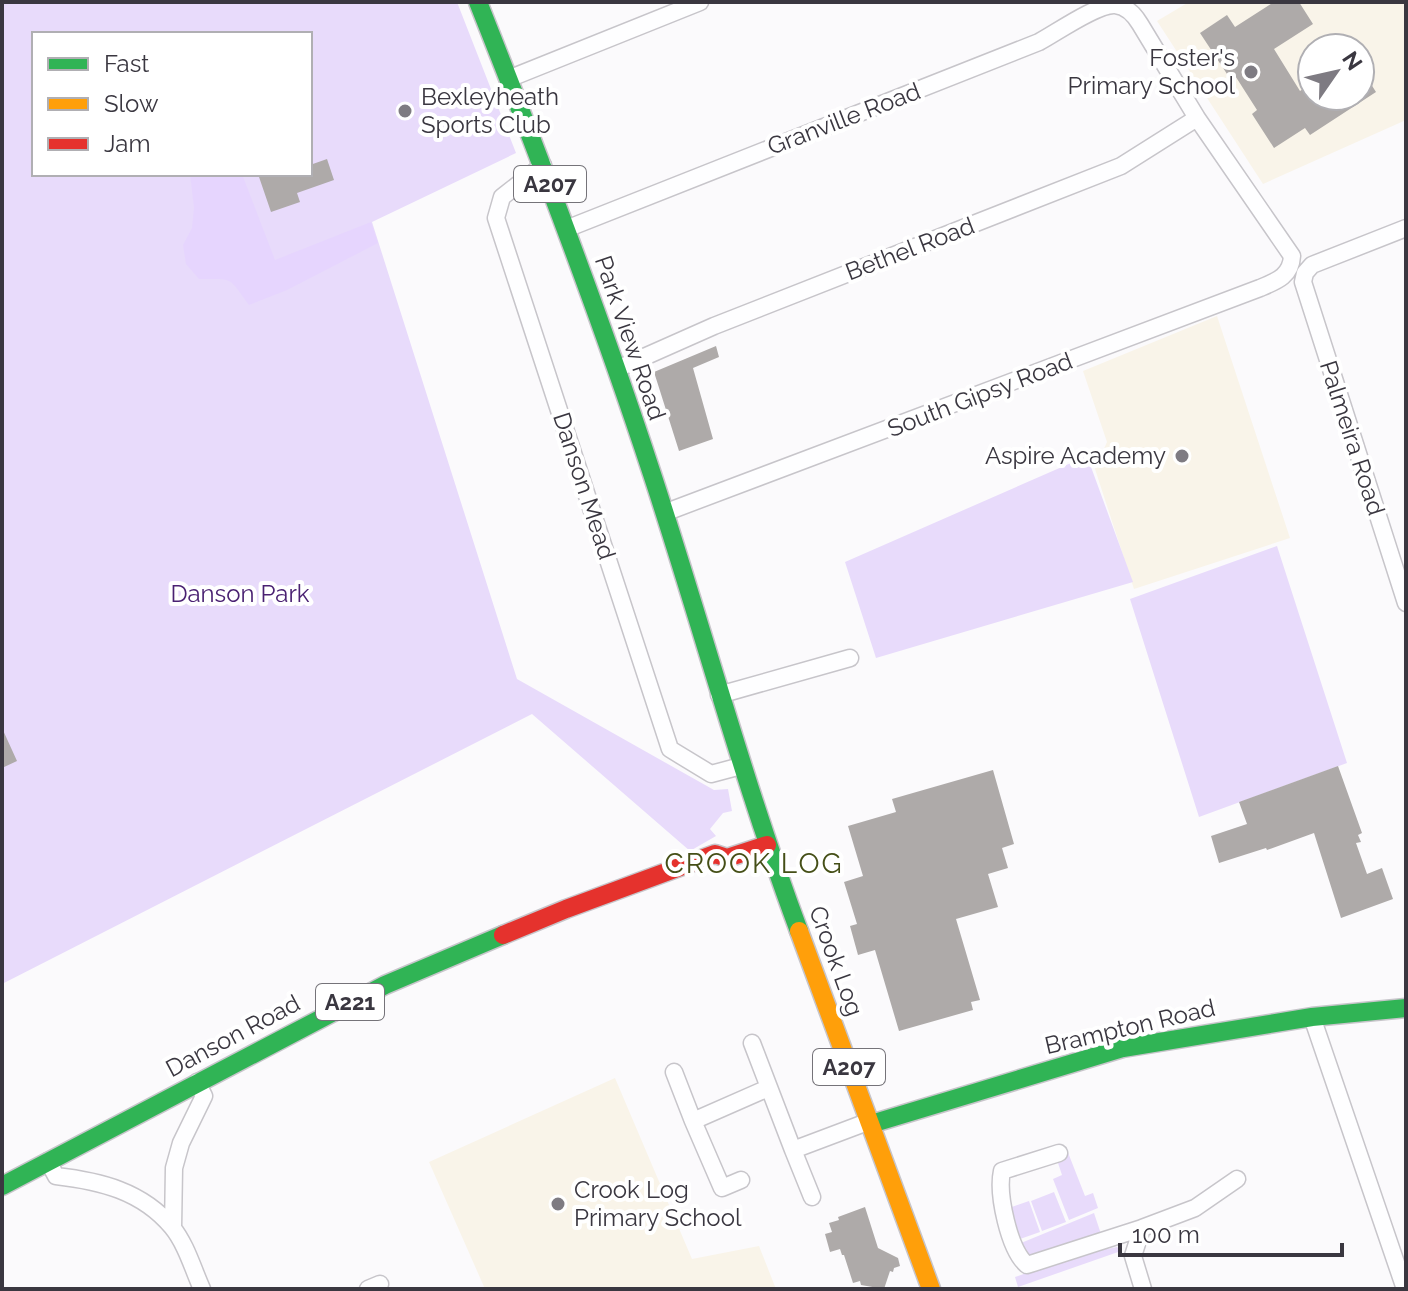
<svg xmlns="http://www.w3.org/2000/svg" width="1408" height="1291" font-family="Raleway,sans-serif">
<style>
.education{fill:#f9f4e9;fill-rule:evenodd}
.green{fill:#e8dbfb;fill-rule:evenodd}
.forest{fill:#e6d5fe}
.building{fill:#aeaaa9}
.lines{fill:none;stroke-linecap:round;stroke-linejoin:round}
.street-casing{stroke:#c7c5ca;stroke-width:19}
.fast-casing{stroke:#c7c5ca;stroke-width:21}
.slow-casing{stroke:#c7c5ca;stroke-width:21}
.jam-casing{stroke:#c7c5ca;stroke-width:21}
.street{stroke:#fefeff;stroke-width:16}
.fast{stroke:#30b455;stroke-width:18}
.slow{stroke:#ff9f0a;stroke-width:18}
.jam{stroke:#e5322d;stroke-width:18}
.poi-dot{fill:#7e7b82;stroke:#fff;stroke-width:3}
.labels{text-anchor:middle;stroke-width:8;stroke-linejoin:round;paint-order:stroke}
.shield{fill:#fff;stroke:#757379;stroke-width:2}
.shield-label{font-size:22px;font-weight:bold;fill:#3a3740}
.poi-label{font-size:24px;fill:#3a3740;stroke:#fff;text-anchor:end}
.street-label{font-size:24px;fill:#3a3740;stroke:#fff}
.park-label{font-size:24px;fill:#4a2172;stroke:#fff}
.quarter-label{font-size:28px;letter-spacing:2px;fill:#454f17;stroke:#fff}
</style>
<rect width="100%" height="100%" fill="#fbfafc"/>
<!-- education -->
<path class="education" d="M1189,2H1406V120L1263,184L1157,21ZM1312,48H1360V96H1312Z
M1217,316L1290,538L1134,589L1095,469L1107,442L1083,371Z
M615,1078L692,1259L759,1246L776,1289H485L429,1162Z"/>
<!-- green -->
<path class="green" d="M2,2H457L516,153L372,222L517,679L714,790L728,789L732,811L723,813L710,829L716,836L690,851L532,714L2,984ZM34,34H310V174H34Z
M1087,456L1133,582L876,658L845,562Z
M1277,546L1347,763L1199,817L1130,599Z
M1067,1150L1085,1196L1093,1193L1098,1208L1069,1220L1053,1179L1062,1175L1058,1163L1065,1160L1063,1152Z
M1054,1192L1066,1222L1042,1231L1031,1201Z
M1029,1201L1040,1232L1020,1239L1009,1208Z
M1094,1213L1101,1234L1032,1257L1027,1255L1021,1243Z
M1105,1245L1107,1249L1117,1247L1121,1251L1018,1287L1015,1277Z"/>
<!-- forest -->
<path class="forest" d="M190,174H242L275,260L371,222L378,243L287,290L249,305C228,276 234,279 199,279L186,264L183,245L192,228L194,208Z"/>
<!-- building -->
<path class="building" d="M1274,2H1299L1313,24L1274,49L1300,91L1312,83V96H1360V67L1376,92L1310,135L1305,128L1274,148L1252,114L1257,110L1234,74L1229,77L1200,33L1227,15L1235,27Z
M327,159L334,180L297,193L300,202L271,212L258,174H310V165Z
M716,346L719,357L693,368L713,439L679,451L654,372Z
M2,728L17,761L2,768Z
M1338,766L1362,833L1358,835L1361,842L1356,843L1367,874L1382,868L1393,899L1341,918L1314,833L1267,850L1266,848L1219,863L1211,836L1247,824L1239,802Z
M993,770L1014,844L1002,848L1008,868L988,874L998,907L956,919L980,1000L971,1002L973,1010L899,1031L875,950L858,955L850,926L857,924L844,882L863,876L848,826L896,812L892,799Z
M865,1207L878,1248L898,1258L900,1266L894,1268L893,1272L890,1271L884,1289L861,1285L860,1281L853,1283L844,1255H842L840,1249L830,1252L825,1234L832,1232L829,1223L839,1220L838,1217Z"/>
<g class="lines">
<defs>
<path id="street" d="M508,79L700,2
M543,165L502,197L496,218L670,749L711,774L741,766
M1406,228L1312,265L1305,273L1303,282L1406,603
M566,229L1039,42C1056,33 1097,4 1115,5C1127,6 1134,14 1140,24L1197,118L1292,256C1291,276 1277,281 1260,288L664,513
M617,369L714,326L1121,166L1197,118
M719,695L850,658
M1312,1017L1405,1289
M752,1043L793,1150L870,1121
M674,1072L693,1121
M793,1150L812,1197
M1059,1153L1002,1171C997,1194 1009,1250 1027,1265L1142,1228
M48,1161L56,1176C100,1181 142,1191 172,1227C186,1244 193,1269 202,1289
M741,1180L722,1188L693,1121L768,1088
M173,1228L174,1168L181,1143L204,1096L197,1082
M368,1289L380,1284
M1143,1289L1133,1256L1142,1228L1195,1208L1237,1179"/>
<path id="fast" d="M478,2C540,158 600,315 652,474C702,626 743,781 799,931
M871,1124L1123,1048L1312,1017L1406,1008
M2,1186L385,985L503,935"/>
<path id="slow" d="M799,931L931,1289"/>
<path id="jam" d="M503,935L566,909L715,854L727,858L767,845"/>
</defs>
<!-- street casing -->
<use href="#street" class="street-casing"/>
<!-- fast casing -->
<use href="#fast" class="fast-casing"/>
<!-- slow casing -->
<use href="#slow" class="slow-casing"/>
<!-- jam casing -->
<use href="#jam" class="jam-casing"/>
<!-- street -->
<use href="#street" class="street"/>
<!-- fast -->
<use href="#fast" class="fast"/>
<!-- slow -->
<use href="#slow" class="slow"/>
<!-- jam -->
<use href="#jam" class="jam"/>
</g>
<!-- markers -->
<g class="poi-dot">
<circle cx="1251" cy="72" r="8"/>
<circle cx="405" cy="111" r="8"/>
<circle cx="1182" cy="456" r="8"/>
<circle cx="558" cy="1204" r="8"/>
</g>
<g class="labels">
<!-- shield labels -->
<g class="shield">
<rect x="514" y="166" width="72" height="36" rx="6"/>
<rect x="316" y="984" width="68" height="36" rx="6"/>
<rect x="813" y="1049" width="72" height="36" rx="6"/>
</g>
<g class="shield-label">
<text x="550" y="192">A207</text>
<text x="350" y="1010">A221</text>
<text x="849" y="1075">A207</text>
</g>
<!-- poi labels -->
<g class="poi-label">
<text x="1235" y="66">Foster's<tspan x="1235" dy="28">Primary School</tspan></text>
<text x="421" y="105" text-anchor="start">Bexleyheath<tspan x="421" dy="28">Sports Club</tspan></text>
<text x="1166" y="464">Aspire Academy</text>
<text x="574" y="1198" text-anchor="start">Crook Log<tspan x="574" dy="28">Primary School</tspan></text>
</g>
<!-- street labels -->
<g class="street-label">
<text transform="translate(844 119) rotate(-21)" y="8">Granville Road</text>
<text transform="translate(910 249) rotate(-21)" y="8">Bethel Road</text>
<text transform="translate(630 338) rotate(71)" y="8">Park View Road</text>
<text transform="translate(980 395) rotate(-21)" y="8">South Gipsy Road</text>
<text transform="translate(1352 438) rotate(72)" y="8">Palmeira Road</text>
<text transform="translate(584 486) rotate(72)" y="8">Danson Mead</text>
<text transform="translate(836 961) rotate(70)" y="8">Crook Log</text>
<text transform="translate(1130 1027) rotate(-13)" y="8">Brampton Road</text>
<text transform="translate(233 1036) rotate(-28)" y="8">Danson Road</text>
</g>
<!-- park labels -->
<g class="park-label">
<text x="240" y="602">Danson Park</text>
</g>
<!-- quarter labels -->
<g class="quarter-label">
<text x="754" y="873">CROOK LOG</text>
</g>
</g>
<!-- border -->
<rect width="1408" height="1291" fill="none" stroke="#3a3740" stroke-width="8"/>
<!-- legend -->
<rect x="32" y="32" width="280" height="144" fill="#ffffff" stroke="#b0afb3" stroke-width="2"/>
<rect x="48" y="58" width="40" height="12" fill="#30b455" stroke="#b0afb3" stroke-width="2"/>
<text x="104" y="72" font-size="24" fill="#3a3740">Fast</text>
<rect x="48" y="98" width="40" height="12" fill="#ff9f0a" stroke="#b0afb3" stroke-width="2"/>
<text x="104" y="112" font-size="24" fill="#3a3740">Slow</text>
<rect x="48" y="138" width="40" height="12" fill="#e5322d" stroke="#b0afb3" stroke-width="2"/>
<text x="104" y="152" font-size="24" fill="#3a3740">Jam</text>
<!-- north arrow -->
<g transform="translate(1336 72) rotate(56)"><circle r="38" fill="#ffffff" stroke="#b0afb3" stroke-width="2"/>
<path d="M0-6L14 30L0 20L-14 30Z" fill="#7e7b82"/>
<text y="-12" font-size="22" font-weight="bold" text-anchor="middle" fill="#3a3740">N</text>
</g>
<!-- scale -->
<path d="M1120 1243v12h222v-12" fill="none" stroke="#3a3740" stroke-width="4"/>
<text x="1132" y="1243" font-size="24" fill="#3a3740" stroke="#ffffff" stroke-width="6" paint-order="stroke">100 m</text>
</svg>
